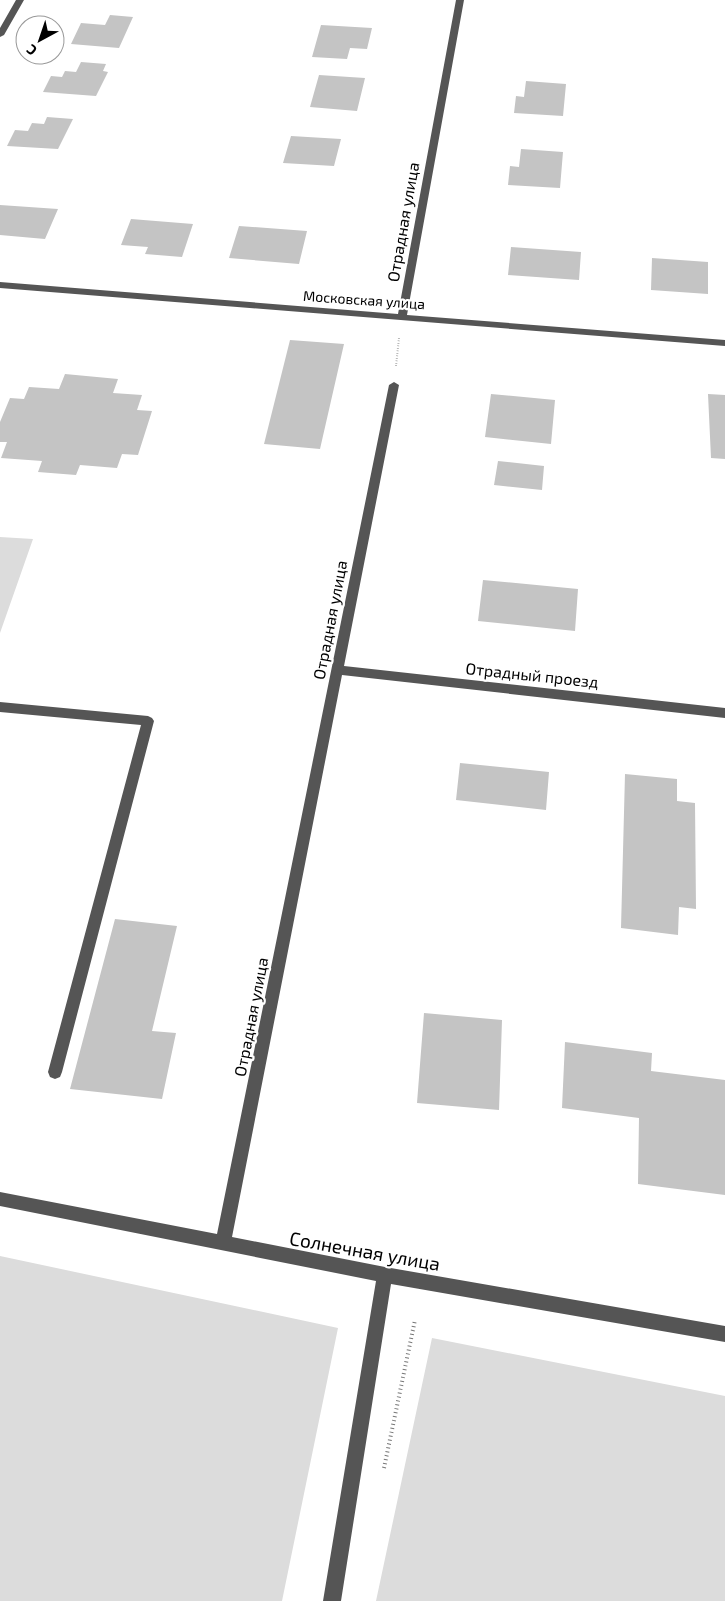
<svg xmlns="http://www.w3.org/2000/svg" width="725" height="1601" font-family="'Exo 2',sans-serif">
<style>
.green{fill:#dcdcdc}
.building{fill:#c4c4c4}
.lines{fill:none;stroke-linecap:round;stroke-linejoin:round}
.path-far1{stroke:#777;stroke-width:2;stroke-dasharray:0.5 2;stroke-linecap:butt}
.path{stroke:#777;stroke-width:4;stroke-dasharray:1 3;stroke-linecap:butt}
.minor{fill:#555;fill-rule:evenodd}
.labels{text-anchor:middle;stroke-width:4.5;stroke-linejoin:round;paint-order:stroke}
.far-street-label{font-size:14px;fill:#000;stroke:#fff}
.street-label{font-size:16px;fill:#000;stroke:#fff}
.near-street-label{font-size:19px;fill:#000;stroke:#fff}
</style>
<rect width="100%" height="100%" fill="#fff"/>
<!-- green -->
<path class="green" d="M0,537L33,539L0,633Z
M0,1256L338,1328L282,1601H0Z
M432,1338L725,1396V1601H376Z"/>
<!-- building -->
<path class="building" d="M110,15L133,17L119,48L71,44L81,23L105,25Z
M321,25L372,28L367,49L350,48L347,59L312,57Z
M81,62L106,64L103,71L108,72L96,96L43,92L51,76L62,77L65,71L76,72Z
M319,75L365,78L357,111L310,107Z
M526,81L566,84L563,116L514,113L516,96L524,97Z
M47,117L73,119L58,149L7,146L15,130L28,131L32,123L44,124Z
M291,136L341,139L334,166L283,163Z
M521,149L563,152L560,188L508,185L510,166L519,167Z
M0,205L58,209L45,239L0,235Z
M131,219L193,224L182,257L145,254L148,247L121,245Z
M239,226L307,231L299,264L229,258Z
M511,247L581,252L579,280L508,275Z
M652,258L708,262V294L651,290Z
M290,340L344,344L320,449L264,444Z
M65,374L118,379L113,393L142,395L137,410L152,411L138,455L122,454L117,468L80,465L76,475L38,472L42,461L1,458L7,442H0V422L10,398L24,399L29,387L59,389Z
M491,394L555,400L551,444L485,437Z
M708,394L725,395V459L711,458Z
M498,461L544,466L542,490L494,485Z
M483,580L578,589L575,631L478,621Z
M460,763L549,772L546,810L456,800Z
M625,774L677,779V801L695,803L696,909L679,907L678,935L621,928Z
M115,919L177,926L152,1031L176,1033L162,1099L70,1089Z
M424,1013L502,1020L499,1110L417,1103Z
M565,1042L652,1053L651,1071L725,1080V1195L638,1184L639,1118L562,1108Z"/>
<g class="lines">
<!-- path-far1 -->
<path class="path-far1" d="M396,366L399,338"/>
<!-- path -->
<path class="path" d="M384,1468L415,1320"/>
<!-- minor -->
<path class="minor" d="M16,0H24L4,35L0,37V28Z
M456,0H464L407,315L725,340V346L0,288V282L398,314Z
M394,382L399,385L344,666L725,708V718L342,675L232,1237L385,1267L725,1326V1342L391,1284L341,1601H323L376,1281L0,1206V1192L217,1234L389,385Z
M0,702L148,716L152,718L154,721L62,1072L60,1077L55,1079L50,1077L48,1072L141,725L0,712Z"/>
</g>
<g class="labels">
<!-- far-street labels -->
<g class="far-street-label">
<text transform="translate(364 300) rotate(4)" y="5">Московская улица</text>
</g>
<!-- street labels -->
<g class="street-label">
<text transform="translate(403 222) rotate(-80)" y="6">Отрадная улица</text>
<text transform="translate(330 620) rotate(-79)" y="6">Отрадная улица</text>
<text transform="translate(532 675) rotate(6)" y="6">Отрадный проезд</text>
<text transform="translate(251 1017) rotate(-79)" y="6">Отрадная улица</text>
</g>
<!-- near-street labels -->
<g class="near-street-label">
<text transform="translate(365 1251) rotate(10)" y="7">Солнечная улица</text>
</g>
</g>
<!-- north arrow -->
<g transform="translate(40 40) rotate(220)"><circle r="24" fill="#ffffff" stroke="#999999"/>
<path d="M0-4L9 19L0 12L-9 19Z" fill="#000000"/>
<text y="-8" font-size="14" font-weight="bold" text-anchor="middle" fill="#000000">С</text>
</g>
</svg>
